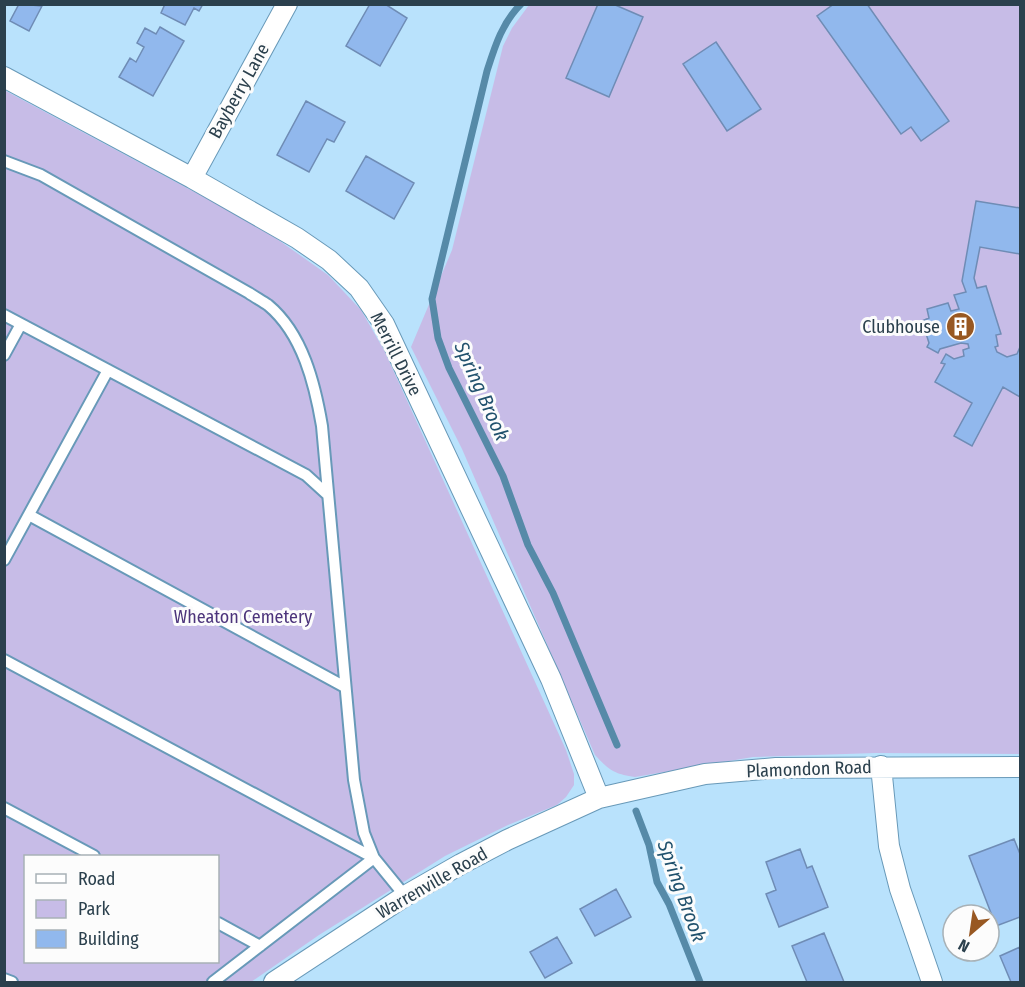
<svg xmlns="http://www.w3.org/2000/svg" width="1025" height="987" font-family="'Fira Sans Condensed',sans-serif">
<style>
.green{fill:#c7bce7;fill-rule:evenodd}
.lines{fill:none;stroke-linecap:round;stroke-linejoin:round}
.stream{stroke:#568aa8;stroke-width:7}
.building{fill:#91b8ed;stroke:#6f8cb5;stroke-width:1.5}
.service-casing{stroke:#6899b8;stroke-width:14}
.minor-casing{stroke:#6899b8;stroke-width:22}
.service{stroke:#fff;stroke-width:10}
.minor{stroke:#fff;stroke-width:20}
.labels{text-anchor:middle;stroke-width:6;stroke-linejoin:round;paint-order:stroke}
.street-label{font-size:18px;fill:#2b404d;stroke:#fcfcfc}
.poi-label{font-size:18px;fill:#2b404d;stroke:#fcfcfc;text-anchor:end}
.park-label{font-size:18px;fill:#4c347b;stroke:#fcfcfc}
.water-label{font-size:20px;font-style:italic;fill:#20516d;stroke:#fcfcfc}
</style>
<rect width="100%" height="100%" fill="#b9e2fc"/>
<!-- green -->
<path class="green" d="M529,5H1020V754L876,753L753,757L635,777C614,774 609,770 595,755L462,449L411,347L452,250L503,46L512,28Z
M4,90L217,204L277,239L328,275L361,310L384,350L566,750L574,774V785L566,797L557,805L508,825L445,856L319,935L251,982H5ZM26,856H218V962H26Z"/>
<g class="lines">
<!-- stream -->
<path class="stream" d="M521,4C502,23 495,46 487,71L432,299L438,338L449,368L503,476L528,545L553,593L617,745
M636,811L649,845L657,882L669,904L700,982"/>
</g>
<!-- building -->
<path class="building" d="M19,4L42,6L29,31L10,21Z
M165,4H203L199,11L194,8L185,25L161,13Z
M370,4H385L407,18L380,66L346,46Z
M598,4H613L643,17L609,97L566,78Z
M834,4H867L949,121L921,141L911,127L901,134L817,16Z
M160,27L184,41L153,96L119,77L130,58L136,62L144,47L137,43L145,28L156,34Z
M716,42L761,109L727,131L683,64Z
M306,101L345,122L334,142L327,139L309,172L277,155Z
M366,156L414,183L394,219L346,191Z
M976,201L1020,208V254L980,247L974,278L977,288L986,286L1001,334L996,335L998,346L995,347L997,352L1007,357L1017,354L1020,347V397L1003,387L972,446L954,436L972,403L935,382L945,364L941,363L946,354L954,359L964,356L963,350L969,348L968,344L961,343L940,349L938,353L927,347L929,343L922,321L929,318L927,309L948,303L951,311L959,309L954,295L966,292L962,281Z
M1014,839L1020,854V917L996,926L969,856Z
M800,849L807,868L812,866L828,907L779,927L766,894L776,890L766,862Z
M616,889L631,917L595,936L580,909Z
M824,933L844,982H807L792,946Z
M557,937L572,963L545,978L530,952Z
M1020,947V982H1011L1000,956Z"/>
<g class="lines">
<defs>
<path id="service" d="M4,161L41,175L249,293C255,297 262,301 268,305C303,334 315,385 322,426L354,780L364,833L374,858L405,896
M4,315L306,475L328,495
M4,355L21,324
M29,515L345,687
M4,560L108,370
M4,660L374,858L213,982
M4,808L94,856
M218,923L260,946
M4,979L12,982"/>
<path id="minor" d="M4,77L192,178L297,238L329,260L359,288L384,324L551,679L599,798
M192,178L287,4
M881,766L889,846L900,889L932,982
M274,982L405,896L461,864L507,840L599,798L705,774L776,768L1020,767"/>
</defs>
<!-- service casing -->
<use href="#service" class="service-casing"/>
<!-- minor casing -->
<use href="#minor" class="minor-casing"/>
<!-- service -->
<use href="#service" class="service"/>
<!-- minor -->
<use href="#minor" class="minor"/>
</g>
<!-- icons -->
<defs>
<symbol id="building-disc" viewBox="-11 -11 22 22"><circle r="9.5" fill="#985822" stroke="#fcfcfc"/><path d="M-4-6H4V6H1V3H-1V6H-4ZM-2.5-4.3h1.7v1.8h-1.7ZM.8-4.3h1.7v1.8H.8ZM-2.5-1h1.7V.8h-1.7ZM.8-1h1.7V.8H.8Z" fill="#fff"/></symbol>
</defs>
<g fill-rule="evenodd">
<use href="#building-disc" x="944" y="310" width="33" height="33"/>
</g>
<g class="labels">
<!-- street labels -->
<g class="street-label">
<text transform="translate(239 91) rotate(-61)" y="6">Bayberry Lane</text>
<text transform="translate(396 354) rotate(63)" y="6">Merrill Drive</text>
<text transform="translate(809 769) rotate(-2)" y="6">Plamondon Road</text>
<text transform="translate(432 883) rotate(-30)" y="6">Warrenville Road</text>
</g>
<!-- poi labels -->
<g class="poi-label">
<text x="940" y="333">Clubhouse</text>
</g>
<!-- park labels -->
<g class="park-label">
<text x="243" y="623">Wheaton Cemetery</text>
</g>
<!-- water labels -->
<g class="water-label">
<text transform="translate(482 391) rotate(66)" y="7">Spring Brook</text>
<text transform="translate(682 891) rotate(70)" y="7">Spring Brook</text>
</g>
</g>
<!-- border -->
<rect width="1025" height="987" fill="none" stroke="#2b404d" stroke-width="12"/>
<!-- legend -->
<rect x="24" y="855" width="195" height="108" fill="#fcfcfc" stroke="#a8b1b6" stroke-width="1.5"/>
<rect x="36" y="874" width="30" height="9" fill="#ffffff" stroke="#a8b1b6" stroke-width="1.5"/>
<text x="78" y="885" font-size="18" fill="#2b404d">Road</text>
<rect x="36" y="900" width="30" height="18" fill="#c7bce7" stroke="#a8b1b6" stroke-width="1.5"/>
<text x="78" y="915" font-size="18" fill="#2b404d">Park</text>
<rect x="36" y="930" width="30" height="18" fill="#91b8ed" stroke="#a8b1b6" stroke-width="1.5"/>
<text x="78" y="945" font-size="18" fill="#2b404d">Building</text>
<!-- north arrow -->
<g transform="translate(971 933) rotate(209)"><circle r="28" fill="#fcfcfc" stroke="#a8b1b6" stroke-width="1.5"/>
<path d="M0-4.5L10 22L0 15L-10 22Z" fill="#985822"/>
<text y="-9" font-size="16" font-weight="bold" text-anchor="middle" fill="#2b404d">N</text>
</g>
</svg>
